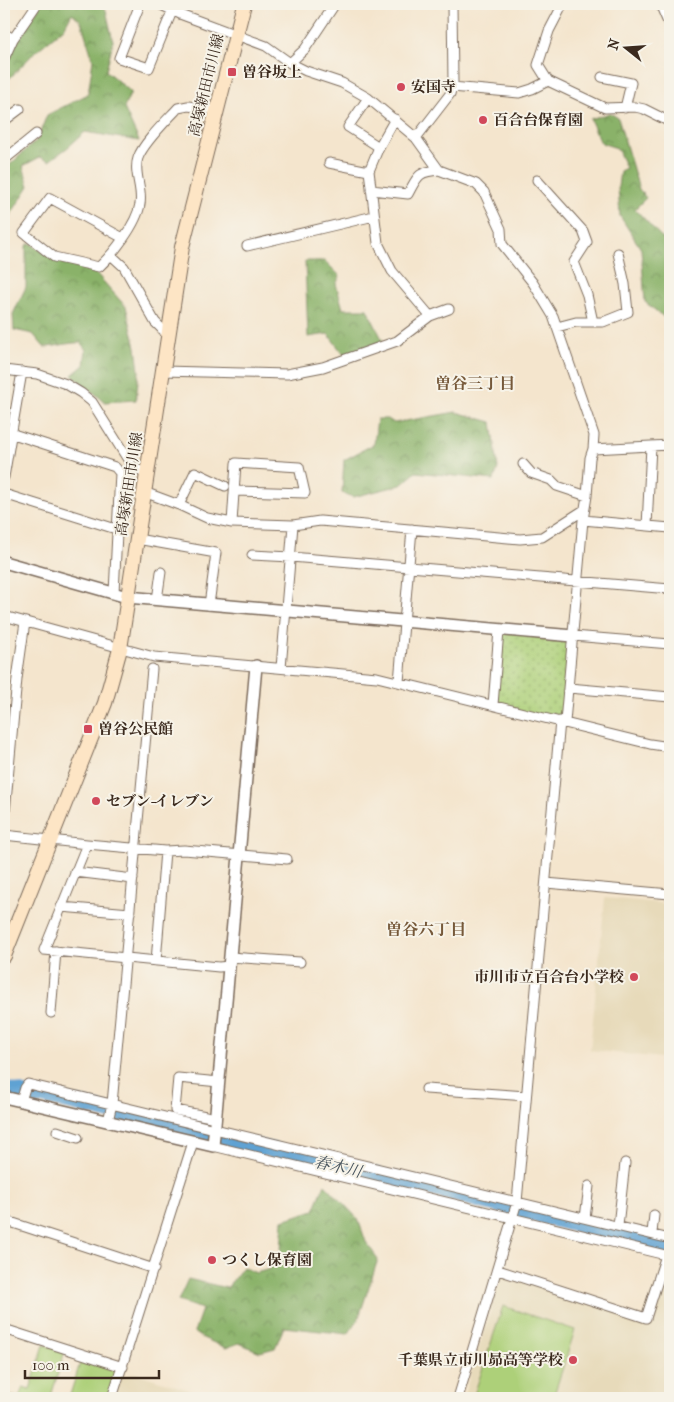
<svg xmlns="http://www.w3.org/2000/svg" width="674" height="1402" font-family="'IM FELL French Canon','Noto Serif JP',serif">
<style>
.built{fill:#e7daba}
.grass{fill:#add079;stroke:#747d4c}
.forest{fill:url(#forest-crowns);stroke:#626e44}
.park{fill:url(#park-dots);stroke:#747d4c}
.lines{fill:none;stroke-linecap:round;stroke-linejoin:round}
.river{stroke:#5fa2d3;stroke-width:16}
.minor-casing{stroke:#7c6b5b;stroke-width:11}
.tertiary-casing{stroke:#7c6b5b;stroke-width:14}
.secondary-casing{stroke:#7c6b5b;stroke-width:16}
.minor{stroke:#fff;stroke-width:9}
.tertiary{stroke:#fff;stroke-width:11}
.secondary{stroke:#fde5c5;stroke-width:14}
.poi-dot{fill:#d1495b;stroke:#f7f3e8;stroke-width:2}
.labels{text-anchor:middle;stroke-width:4;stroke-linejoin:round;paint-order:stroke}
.poi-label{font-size:15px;font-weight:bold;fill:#3b2a1e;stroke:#f7f3e8;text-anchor:start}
.street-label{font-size:15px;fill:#3b2a1e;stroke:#f7f3e8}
.neighbourhood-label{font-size:16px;font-weight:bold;fill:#76593a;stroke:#f7f3e8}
.water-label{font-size:16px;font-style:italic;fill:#48545d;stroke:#f7f3e8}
</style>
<defs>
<pattern id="forest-crowns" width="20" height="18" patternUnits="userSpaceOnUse" patternTransform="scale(1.25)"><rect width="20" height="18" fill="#8ab269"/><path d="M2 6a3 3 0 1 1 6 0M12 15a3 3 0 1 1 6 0" fill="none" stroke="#729156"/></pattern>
<pattern id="park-dots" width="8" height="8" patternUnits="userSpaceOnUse" patternTransform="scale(1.25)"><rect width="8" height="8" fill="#add079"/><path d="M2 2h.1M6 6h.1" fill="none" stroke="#8ea963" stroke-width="1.8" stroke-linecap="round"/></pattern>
</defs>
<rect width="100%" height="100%" fill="#f7f3e8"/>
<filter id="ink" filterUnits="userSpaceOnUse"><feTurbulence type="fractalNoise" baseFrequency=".02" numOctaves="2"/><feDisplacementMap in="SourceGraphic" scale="10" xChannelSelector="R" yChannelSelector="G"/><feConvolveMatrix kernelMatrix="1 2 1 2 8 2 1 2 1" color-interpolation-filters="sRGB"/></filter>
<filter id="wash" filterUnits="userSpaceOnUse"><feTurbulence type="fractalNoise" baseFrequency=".0096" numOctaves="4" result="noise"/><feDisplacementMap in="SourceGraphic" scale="20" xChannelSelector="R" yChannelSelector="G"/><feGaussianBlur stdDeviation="1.12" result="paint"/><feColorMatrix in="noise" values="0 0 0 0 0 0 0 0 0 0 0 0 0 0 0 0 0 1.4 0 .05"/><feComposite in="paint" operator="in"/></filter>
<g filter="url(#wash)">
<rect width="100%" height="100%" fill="#f4e5cd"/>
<!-- built -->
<path class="built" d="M605,898L670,904V1059L590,1050Z
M666,1264L670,1265V1398H463L502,1274L649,1322Z
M135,1373L214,1398H115L121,1377Z"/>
<!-- grass -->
<path class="grass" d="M503,1306L575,1330L553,1398H473Z
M44,1345L65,1351L51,1396L58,1398H8L9,1395L19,1398L23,1387L30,1389Z
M82,1357L118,1370L109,1398H69Z"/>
<!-- forest -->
<path class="forest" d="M41,4H101L106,10L113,41L106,71L131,92L124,108L139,141L85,132L67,148L49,161L40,157L23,166L29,186L4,225V170L37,140L47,115L88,94L93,60L81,21L72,13L64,28L34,53L4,84V63Z
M610,113L618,118L639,189L646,198L635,209L670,246V322L645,302L641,249L620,216L618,187L620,171L626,168L617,148L601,143L590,119Z
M30,243L56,261L95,272L126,307L136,347L139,371L136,400L105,402L72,375L84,365L86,350L81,343C68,342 57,347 44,347L33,334L14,330L13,314L26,287V246Z
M305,261H325L340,276L336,284L343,309H367L383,341L344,355L328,334L308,337Z
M456,412L492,422L498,468L494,480L416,472L401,485L353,497L342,493L344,460L374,444L377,419H388L394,423Z
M325,1184L358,1219L366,1242L378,1259L358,1320L348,1334L284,1327L275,1348L260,1352L239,1343L226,1348L203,1338L194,1332L202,1309L178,1301L188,1279L227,1288L243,1267L256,1273L270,1269L281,1251L283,1220L314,1210Z"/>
<!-- park -->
<path class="park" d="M499,630L573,636L565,722L493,705Z"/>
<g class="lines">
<!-- river -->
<path class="river" d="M4,1089L36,1097L42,1096L361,1171L670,1248"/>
</g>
</g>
<g filter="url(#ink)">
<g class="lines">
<defs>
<path id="minor" d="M140,4L119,58L149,68L173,9
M159,4L180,14L266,46L290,63L306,71L342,83L368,98L416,138L439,170L476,184L484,192L501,229L502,244L533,283L553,316L594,435L593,449L590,458L587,496L583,520L565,722
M563,4L549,31L538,65L548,81L605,108L635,107L644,109L670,122
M660,4L670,27
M4,33L13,39
M4,59L13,39L37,4
M290,63L305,49L335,4
M602,77L631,83L625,108
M452,87L519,93L532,89L548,81
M368,98L348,127L379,147
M4,121L20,109
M416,138L450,94L453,82L452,4
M4,160L36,134
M329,163L369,171
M537,180L583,231L587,242L574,262L587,295L593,322
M371,190L408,194C418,176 417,172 439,170
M123,238L50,198L24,233L54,257L99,267C113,254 137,224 140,204C143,189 133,172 138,158C143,143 167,120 178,108L188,106L217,110
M247,246L374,216
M111,255L124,267L155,322L169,336
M430,316L449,309
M557,327L576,322H603L628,312L625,284L618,253
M4,370L37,374L66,384L81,393L92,402L132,466L147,475
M163,371L287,374L323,367L397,341L430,316L392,271L378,243L369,171L379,147L395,119
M4,431L115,467L120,473L114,593
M593,449L670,445
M523,464L531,473L551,480L557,486L587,496
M4,477L22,372
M144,492L179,505L207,518L232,523L293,525L320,521L520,539L542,537L584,510
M4,494L116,529
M179,505L195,472L225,486
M583,520L670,528
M232,523L236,463L299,467L305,493L235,491
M647,526L651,446
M137,539L216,553L209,605
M252,555L291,557L670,589
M157,600L161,572
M4,616L154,657L377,677L650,744L670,747
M573,636L670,644
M281,668L293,525
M399,682L412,529
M569,688L670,697
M493,705L499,630
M5,813L17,679L25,622
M4,835L87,844L165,851L184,850L287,859
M87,844L44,950L219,967L229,966
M75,872L133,879
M546,883L670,894
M61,907L130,913
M230,957L300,962
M156,961L165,851
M51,1013L56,951
M426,1089L526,1096
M21,1101L25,1088L28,1084L670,1239
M216,1118L175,1110L178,1078L219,1082
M108,1121L112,1104L152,669
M57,1131L78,1138
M213,1146L670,1256
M585,1218L589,1186
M4,1220L154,1269
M618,1226L625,1163
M652,1233L654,1215
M498,1270L646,1318L666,1255
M4,1329L123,1367
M112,1398L193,1142
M458,1398L517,1202L560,721"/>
<path id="tertiary" d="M4,562L127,597L573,636
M4,1097L213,1146L256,666"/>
<path id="secondary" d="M4,956L105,703L120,649L182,247L244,4"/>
</defs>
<!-- minor casing -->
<use href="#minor" class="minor-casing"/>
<!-- tertiary casing -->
<use href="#tertiary" class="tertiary-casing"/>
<!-- secondary casing -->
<use href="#secondary" class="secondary-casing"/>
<!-- minor -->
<use href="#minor" class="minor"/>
<!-- tertiary -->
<use href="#tertiary" class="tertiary"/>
<!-- secondary -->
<use href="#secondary" class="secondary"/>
</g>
</g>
<!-- markers -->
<g class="poi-dot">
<rect x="227" y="67" width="10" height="10" rx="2.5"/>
<circle cx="401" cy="87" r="5"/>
<circle cx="483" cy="120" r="5"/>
<rect x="83" y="724" width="10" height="10" rx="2.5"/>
<circle cx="96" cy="801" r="5"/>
<circle cx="634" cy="977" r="5"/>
<circle cx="212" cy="1260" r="5"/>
<circle cx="573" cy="1360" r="5"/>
</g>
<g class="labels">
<!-- poi labels -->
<g class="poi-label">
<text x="242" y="77">曽谷坂上</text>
<text x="411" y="92">安国寺</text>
<text x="493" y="125">百合台保育園</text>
<text x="98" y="734">曽谷公民館</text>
<text x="106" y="806">セブン-イレブン</text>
<text x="624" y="982" text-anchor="end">市川市立百合台小学校</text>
<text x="222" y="1265">つくし保育園</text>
<text x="563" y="1365" text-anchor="end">千葉県立市川昴高等学校</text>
</g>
<!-- street labels -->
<g class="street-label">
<text transform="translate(206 85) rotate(-76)" y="5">高塚新田市川線</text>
<text transform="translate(129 484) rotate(-81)" y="5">高塚新田市川線</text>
</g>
<!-- neighbourhood labels -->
<g class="neighbourhood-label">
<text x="475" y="389">曽谷三丁目</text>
<text x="426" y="935">曽谷六丁目</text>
</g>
<!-- water labels -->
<g class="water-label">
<text transform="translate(338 1166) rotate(13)" y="6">春木川</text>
</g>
</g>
<!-- margin -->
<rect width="674" height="1402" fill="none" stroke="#f7f3e8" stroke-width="20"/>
<!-- north arrow -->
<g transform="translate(626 48) rotate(287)" stroke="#f7f3e8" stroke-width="4" paint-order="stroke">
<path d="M0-4L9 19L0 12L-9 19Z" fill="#3b2a1e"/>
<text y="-8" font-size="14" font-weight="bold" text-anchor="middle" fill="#3b2a1e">N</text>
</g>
<!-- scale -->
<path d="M25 1370v8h134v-8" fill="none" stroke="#3b2a1e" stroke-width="2.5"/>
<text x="32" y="1370" font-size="15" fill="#3b2a1e" stroke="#f7f3e8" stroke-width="4" paint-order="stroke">100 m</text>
</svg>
